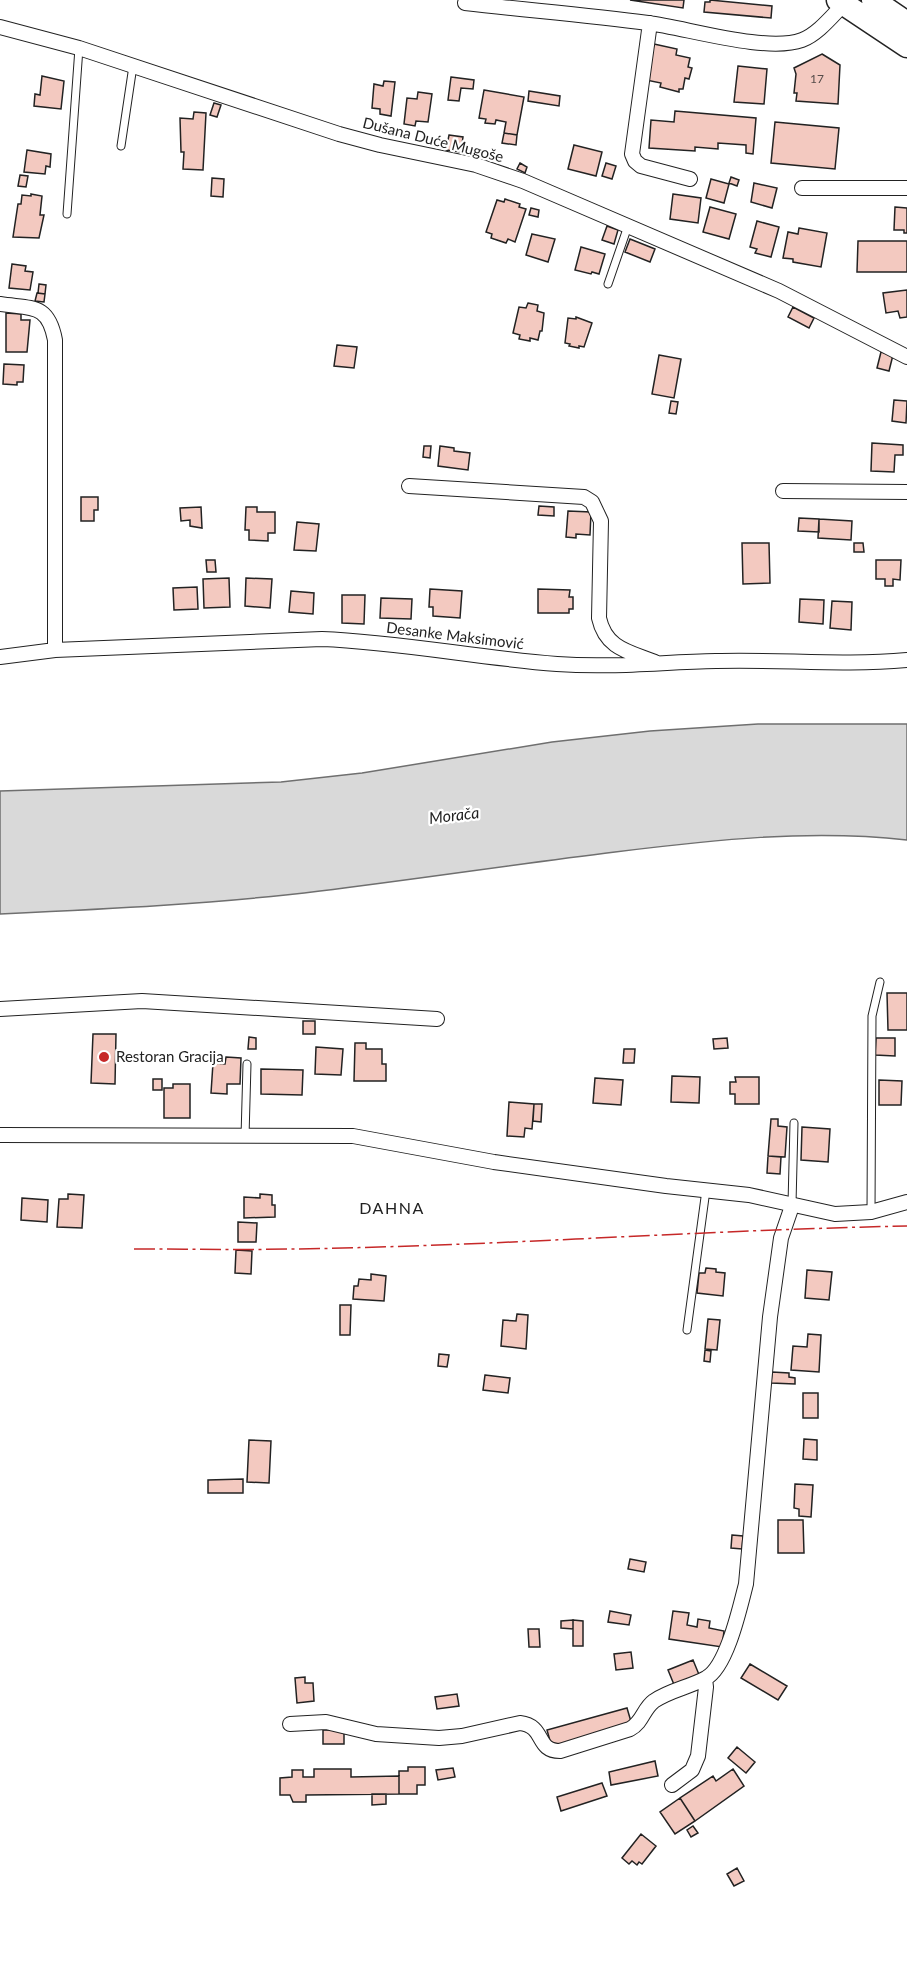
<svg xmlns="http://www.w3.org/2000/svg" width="907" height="1977" font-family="Lato,sans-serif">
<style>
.water{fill:#d9d9d9;stroke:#6f6f6f;stroke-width:1.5}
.building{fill:#f3c9c0;stroke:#222;stroke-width:1.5}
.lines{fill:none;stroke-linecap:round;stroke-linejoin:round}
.service-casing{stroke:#222;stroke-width:9}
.minor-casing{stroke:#222;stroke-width:16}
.primary-casing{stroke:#222;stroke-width:25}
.service{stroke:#fff;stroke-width:7}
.minor{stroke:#fff;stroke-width:14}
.primary{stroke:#fff;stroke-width:22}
.power{stroke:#c62828;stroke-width:1.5;stroke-dasharray:21 4.5 3 4.5;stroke-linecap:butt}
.poi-dot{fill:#c62828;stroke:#fff;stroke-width:2}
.labels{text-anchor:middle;stroke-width:4.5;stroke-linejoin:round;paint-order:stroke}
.number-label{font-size:12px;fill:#564c4a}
.street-label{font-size:15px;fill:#222;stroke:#fff}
.poi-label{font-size:15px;fill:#222;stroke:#fff;text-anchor:start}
.water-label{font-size:16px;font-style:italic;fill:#222;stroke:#fff}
.neighbourhood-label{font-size:16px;letter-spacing:1.5px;fill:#222;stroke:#fff}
</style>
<rect width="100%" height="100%" fill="#fff"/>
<!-- water -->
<path class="water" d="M758,724H907V840C809,829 712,840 615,852C517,864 418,879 320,891C214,904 107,909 0,914V791L281,782L362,773L552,742L650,731Z"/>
<!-- building -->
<path class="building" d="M630,0H684L683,8Z
M710,0L772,6L771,18L704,12L705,2H710Z
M654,44L677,49L676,55L690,58L688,67L692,68L689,79L685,78L683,89H679V92L660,87L661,83L646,80Z
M822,54L840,65L838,104L796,101L797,93H794L796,74L794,68Z
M738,66L767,69L764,104L734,102Z
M42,76L64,81L61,109L34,106L35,94L40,95Z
M451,77L474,80L473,89L461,88L459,101L448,100Z
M384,81L395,82L391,116L380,114V109L372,108L374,84L383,86Z
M484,90L524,97L517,135L504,133L506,122L496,120L495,124L485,123L486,119L479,118Z
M529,91L560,96L559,106L528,101Z
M418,92L432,94L428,122L416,121L415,126L404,124L407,98L417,99Z
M214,103L221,105L217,117L210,115Z
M675,111L756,118L753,154L746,153V145L718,143V149L695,147V151L649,148L651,120L674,122Z
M194,112L206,113L203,170L183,169L184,152H181L180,118L193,119Z
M775,122L839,128L835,169L771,163Z
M504,133L517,135L516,145L502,143Z
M449,135L463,137L461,152L446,150Z
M574,145L602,152L596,176L568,169Z
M27,150L51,154L50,167L46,166L45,174L24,172Z
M520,163L527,167L525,173L517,169Z
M606,163L616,166L612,179L602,176Z
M20,175L28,176L26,187L18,186Z
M731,177L739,180L737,186L729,183Z
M212,178L224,179L223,197L211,196Z
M711,179L729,184L724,203L706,198Z
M754,183L777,188L772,208L751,202Z
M31,194L42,196L40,215H44L39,238L13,237L18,204H21L22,195L31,196Z
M673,194L701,198L698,223L670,219Z
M505,199L520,204L519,207L526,209L515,242L508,239L506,243L491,238L492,234L486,232L497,200L504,202Z
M710,207L736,214L729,239L703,232Z
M895,207L907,208V233H904V230H894Z
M531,208L539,210L538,217L529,215Z
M757,221L779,227L771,257L755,253L757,249L750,247Z
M607,226L618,230L614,244L602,240Z
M799,228L827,233L821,267L793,262V259L783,258L788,232L798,234Z
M532,234L555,239L548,262L526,255Z
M630,239L655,249L650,262L625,252Z
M858,241H907V272H857Z
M581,247L605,254L599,274L592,272L591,274L575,270Z
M12,264L26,266L25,271L33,272L30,290L9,288Z
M39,284L46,285L45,294L38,293Z
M907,290V317L900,318L898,311L886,313L883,293Z
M37,293L45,294L44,302L35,301Z
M528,303L538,305L537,311L544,313L542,331H540L538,340L530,338V341L519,339L520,335L513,333L519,307L526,308Z
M793,307L814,318L809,328L788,317Z
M6,313L21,314V320H30L27,352H6Z
M576,317L592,323L584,347L579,346V348L569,346L570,344L565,343L568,318L576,319Z
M337,345L357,347L354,368L334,366Z
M881,352L893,355L889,371L877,368Z
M659,355L681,359L674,398L652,394Z
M4,364L24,365L23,382H17V385L3,384Z
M894,400L907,401L906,423L892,421Z
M671,401L678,402L676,414L669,413Z
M872,443L903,445V455H895L894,472L871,471Z
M424,446H431L430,458L423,457Z
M440,446L454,448V451L470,453L468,470L438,466Z
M81,497H98V510H94V521H81Z
M539,506L554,507V516L538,515Z
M201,507L202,528L190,526V520L181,521L180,508Z
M246,507H257V512H275V533H268V541L249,540V530H245Z
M568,511L591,512L590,535L576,534V538L566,537Z
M799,518L819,519V532L798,531Z
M819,519L852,521L851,540L818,538Z
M297,522L319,524L316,551L294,550Z
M742,543H769L770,583L743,584Z
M854,543H863L864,552H854Z
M206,560H215L216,572H207Z
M876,560H901L900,580L893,579V586H885V579H876Z
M229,578L230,607L204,608L203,579Z
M246,578L272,579L270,608L245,606Z
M197,587L198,609L174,610L173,588Z
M430,589L462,591L460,618L433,616V607H429Z
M538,589L570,590L569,597H573V609H569V613H538Z
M291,591L314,593L313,614L289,612Z
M342,595H365L364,624L342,623Z
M381,598L412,599L411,619L380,618Z
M800,599L824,600L823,624L799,622Z
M832,601L852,602L851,630L830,628Z
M887,993H907V1030H888Z
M303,1021H315V1034H303Z
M93,1034H116L115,1084L91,1083Z
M249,1037L256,1038V1049H248Z
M727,1038L728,1048L714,1049L713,1039Z
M876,1038H895V1056L875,1055Z
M355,1043H366V1049H382V1064H386V1081H354Z
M316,1047L343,1049L341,1075L315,1074Z
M624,1049H635L634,1063H623Z
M226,1057L241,1058L240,1084H227V1094L211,1093L213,1063L225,1064Z
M261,1069L303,1070L302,1095L261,1094Z
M672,1076L700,1077L699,1103L671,1102Z
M735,1077H759V1104H735V1094H730V1082H736Z
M595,1078L623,1080L621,1105L593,1103Z
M153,1079H162V1090H153Z
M879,1080L902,1081L901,1105H879Z
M173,1084H190V1118H164V1088H173Z
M509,1102L534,1104L532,1129L525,1128L524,1137L507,1136Z
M534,1104H542L541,1122L533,1121Z
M771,1119H778V1126L787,1127L785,1157L768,1156Z
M802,1127L830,1129L828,1162L801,1160Z
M768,1156L781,1157L780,1174L767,1173Z
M68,1194L84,1195L82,1228L57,1227L59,1199H68Z
M260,1194L272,1195V1205H275V1217L244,1218V1197L260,1198Z
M22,1198L48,1200L47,1222L21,1220Z
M238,1222L257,1223L256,1242H238Z
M236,1250L252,1251L251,1274L235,1273Z
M706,1268L716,1269V1272L725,1273L723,1296L697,1293L699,1273H705Z
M807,1270L832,1272L829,1300L805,1298Z
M371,1274L386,1276L384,1301L353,1299L354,1286H358L359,1279L371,1280Z
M340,1305H351L350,1335H340Z
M517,1314L528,1315L526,1349L501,1346L503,1320L516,1321Z
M708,1319L720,1320L717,1350L705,1349Z
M808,1334L821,1335L819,1372L791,1370L793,1346L807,1347Z
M705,1350L711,1351L710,1362L704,1361Z
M439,1354L449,1355L447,1367L438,1366Z
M772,1372L789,1373V1377L795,1378V1384L771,1383Z
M485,1375L510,1378L508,1393L483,1390Z
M803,1393H818V1418H803Z
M804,1439L817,1440V1460L803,1459Z
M249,1440L271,1441L269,1483L247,1482Z
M243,1479V1493H208V1480Z
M795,1484L813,1485L811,1517L799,1516V1509L794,1508Z
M778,1520H803L804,1553H778Z
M732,1535L743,1536L742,1549L731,1548Z
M630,1559L646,1562L644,1572L628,1569Z
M610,1611L631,1615L629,1625L608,1622Z
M673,1611L689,1613L687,1625L697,1627L698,1619L710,1621L709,1628L724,1631L722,1647L669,1639Z
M573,1620V1629L561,1628V1621Z
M573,1620L583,1621V1646H573Z
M528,1629H539L540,1647H529Z
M631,1652L633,1668L616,1670L614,1654Z
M693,1660L700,1677L675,1687L668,1670Z
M750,1664L787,1686L778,1700L741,1678Z
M305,1677V1683H313L314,1701L297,1703L295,1678Z
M457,1694L459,1706L437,1709L435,1697Z
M627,1708L632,1725L552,1748L547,1730Z
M323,1730H344V1744H323Z
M737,1747L755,1762L746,1773L728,1758Z
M655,1761L658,1776L611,1785L609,1772Z
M408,1767H425V1785H417V1794H399V1771H408Z
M453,1768L455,1777L438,1780L436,1770Z
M314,1769H351V1777L399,1776V1794L306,1795V1802H293L290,1795H280V1778L292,1777V1770H303V1777H314Z
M733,1769L744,1786L695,1821L680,1798L713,1776L716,1781Z
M602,1783L607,1796L561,1811L557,1797Z
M372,1794H386V1804L372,1805Z
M680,1798L695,1821L675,1834L660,1812Z
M693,1826L698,1833L691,1837L687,1830Z
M641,1834L656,1846L642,1864L639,1862L637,1865L632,1861L629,1864L622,1858Z
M737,1868L744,1881L734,1886L727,1874Z"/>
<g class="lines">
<defs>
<path id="service" d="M121,146L133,66
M67,214L79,48
M608,284L628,226
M245,1137L247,1064
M792,1204L794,1123
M871,1212L872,1016L880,982
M687,1330L706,1190"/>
<path id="minor" d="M465,3C526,10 587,15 648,23C687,28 767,53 802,40C818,34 832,16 844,4
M650,23L632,154L635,161L641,166L690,179
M0,27L79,48L339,134L380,145L476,165L523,181L779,291L907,357
M802,188H907
M0,304C32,309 48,303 55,340V650
M409,486L584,497L592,502L601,521L599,618C606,650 631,652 657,663
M783,491L907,492
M0,657L55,650L322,639C400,642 478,658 557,664C612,668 662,662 716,661C780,659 843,666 907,660
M0,1009L142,1001L437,1019
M0,1135L353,1136L494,1162L666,1186L749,1195L835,1214L871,1212L907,1202
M290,1724L326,1722L376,1734L439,1738L462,1736L520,1723C546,1726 535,1751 560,1751L630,1729C643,1722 643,1709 654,1701C670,1690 690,1687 706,1678C727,1667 740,1607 746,1584L770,1317L781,1238L792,1206
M672,1785L692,1770L698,1756L706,1687L705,1679"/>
<path id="primary" d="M838,0L907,46
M873,0L907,23"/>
</defs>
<!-- service casing -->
<use href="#service" class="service-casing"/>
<!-- minor casing -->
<use href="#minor" class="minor-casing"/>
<!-- primary casing -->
<use href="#primary" class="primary-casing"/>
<!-- service -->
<use href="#service" class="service"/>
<!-- minor -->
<use href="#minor" class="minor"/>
<!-- primary -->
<use href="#primary" class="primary"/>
<!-- power -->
<path class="power" d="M134,1249C187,1249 240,1250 293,1249C498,1246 702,1230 907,1226"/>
</g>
<!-- markers -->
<circle class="poi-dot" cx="104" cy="1057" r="6"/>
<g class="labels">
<!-- number labels -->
<g class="number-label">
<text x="817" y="83">17</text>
</g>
<!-- street labels -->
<g class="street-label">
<text transform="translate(433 140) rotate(14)" y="5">Dušana Duće Mugoše</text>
<text transform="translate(455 636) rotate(7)" y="5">Desanke Maksimović</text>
</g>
<!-- poi labels -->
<g class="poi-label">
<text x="116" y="1062">Restoran Gracija</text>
</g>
<!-- water labels -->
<g class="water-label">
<text transform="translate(454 815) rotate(-7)" y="6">Morača</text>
</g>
<!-- neighbourhood labels -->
<g class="neighbourhood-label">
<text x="392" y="1214">DAHNA</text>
</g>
</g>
</svg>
